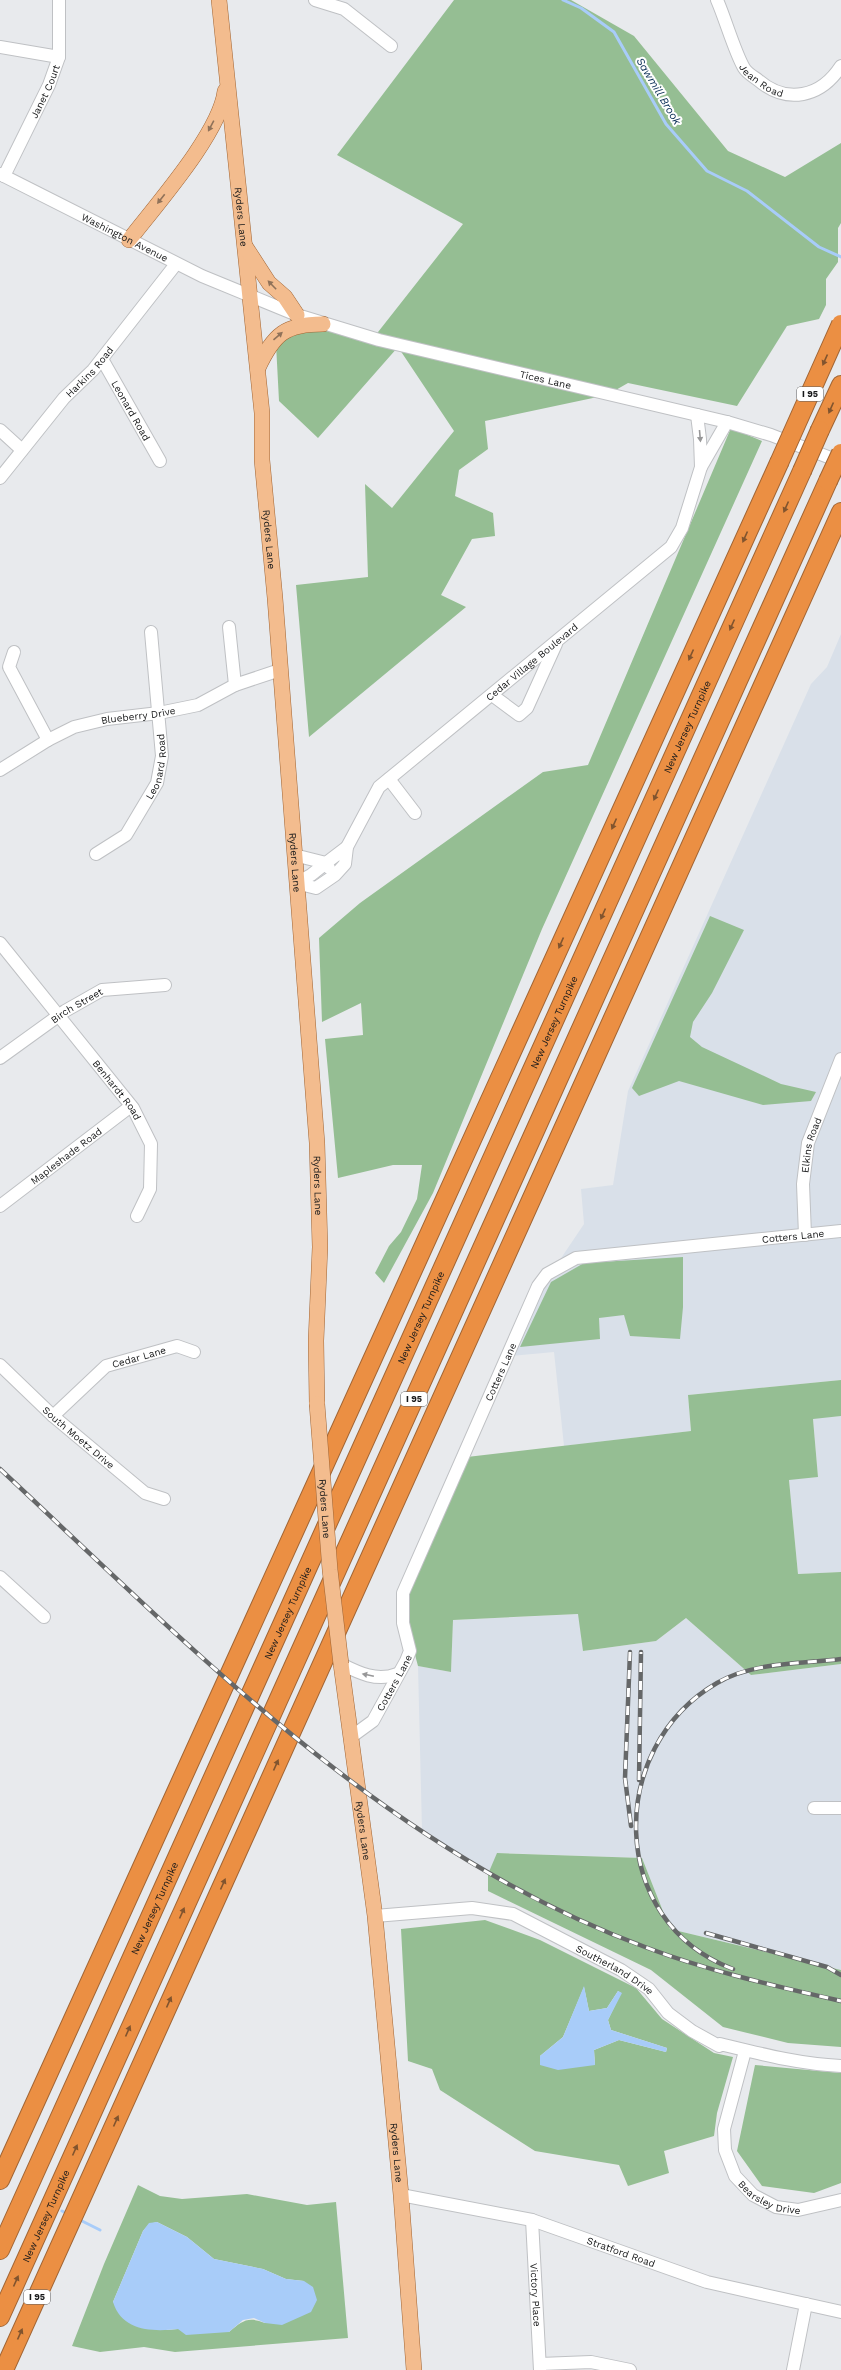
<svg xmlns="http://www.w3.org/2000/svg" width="841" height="2370" font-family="'Work Sans',sans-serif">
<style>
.built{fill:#d9e0e9}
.forest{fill:#95be93;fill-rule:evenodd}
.water{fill:#a8ccf9}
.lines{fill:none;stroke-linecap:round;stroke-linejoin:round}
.stream{stroke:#a8ccf9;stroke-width:3}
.minor-casing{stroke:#bfc1c4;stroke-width:14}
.major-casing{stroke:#a16534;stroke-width:16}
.highway-casing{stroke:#a16534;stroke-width:20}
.minor{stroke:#fff;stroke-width:12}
.major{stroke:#f3bc8e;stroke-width:15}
.highway{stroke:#eb8f43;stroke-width:18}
.rail-casing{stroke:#656768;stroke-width:4.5}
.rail{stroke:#fff;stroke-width:3;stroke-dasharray:9;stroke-linecap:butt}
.major-bridge-casing{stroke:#a16534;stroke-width:16;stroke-linecap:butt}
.highway-bridge-casing{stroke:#a16534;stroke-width:20;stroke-linecap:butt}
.major-bridge{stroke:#f3bc8e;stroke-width:15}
.highway-bridge{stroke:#eb8f43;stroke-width:18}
.oneway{fill:#907259}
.oneway2{fill:#81542e}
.oneway3{fill:#979798}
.labels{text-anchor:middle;stroke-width:4;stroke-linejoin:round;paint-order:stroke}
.shield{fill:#fff;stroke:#5d5d5e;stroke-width:1}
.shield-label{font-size:9px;font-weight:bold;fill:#171819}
.street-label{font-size:10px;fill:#171819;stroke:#fff}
.water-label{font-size:11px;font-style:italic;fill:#072b54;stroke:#fff}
</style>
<rect width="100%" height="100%" fill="#e8eaed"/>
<!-- built -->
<path class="built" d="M841,634V1380L688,1395L691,1431L564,1446L554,1352L511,1356L543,1285L584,1224L581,1189L613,1185L628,1091L811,684L827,667Z
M841,1416V1572L798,1574L789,1479L818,1477L813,1418Z
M579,1614L583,1651L656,1641L686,1618L751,1675L841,1664V1970L670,1929L642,1858L498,1853L488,1874L422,1830L418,1666L451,1672L453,1620Z"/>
<!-- forest -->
<path class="forest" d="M454,0H571L634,36L728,151L785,177L841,143V223L838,228V262L826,279V305L819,319L787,326L737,406L628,383L607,395L485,421L488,449L459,470L455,496L493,513L495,536L472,539L441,595L466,607L309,737L296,585L368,577L365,484L392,508L454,431L398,347L318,438L279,401L276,344L312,323L371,341L463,224L337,155Z
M731,428L762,441L542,929L433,1193L384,1283L375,1273L389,1246L401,1232L417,1199L422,1165H393L338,1178L325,1039L363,1035L361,1003L322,1022L319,938L360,903L543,772L588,765Z
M710,916L744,930L712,993L693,1022L690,1037L702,1047L781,1084L816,1092L811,1101L763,1105L679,1081L639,1096L632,1088Z
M683,1257V1307L680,1339L630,1336L624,1315L599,1318L600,1339L520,1347L551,1282L584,1263Z
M841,1380V1416L813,1419L818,1477L789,1480L798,1574L841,1572V1664L751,1675L686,1618L656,1641L583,1651L578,1614L453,1620L451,1672L418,1666L401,1603L467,1457L691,1431L688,1395Z
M497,1853L642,1858L670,1929L841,1970V2047L788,2043L723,2027L651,1970L488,1891V1874Z
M485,1920L540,1940L636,1988L662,2019L714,2053L733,2057L717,2113L714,2136L664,2151L669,2173L628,2186L619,2165L535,2151L440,2090L432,2069L408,2061L401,1929ZM584,1987L589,2011L607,2008L618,1991L621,1993L608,2020L611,2030L667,2048L666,2052L619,2040L594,2050L595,2065L540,2056L563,2037Z
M755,2065L841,2073V2183L814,2193L762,2186L737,2151Z
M138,2185L160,2196L182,2199L247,2194L307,2205L336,2202L348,2338L175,2352L144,2347L100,2352L72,2346L104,2264ZM157,2222L187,2237L214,2259L263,2269L286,2279L304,2281L265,2323C248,2316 242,2321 229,2332L178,2329L167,2330L113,2302L143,2231L149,2224Z"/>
<!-- water -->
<path class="water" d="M584,1986L589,2011L607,2008L618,1991L622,1993L608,2020L611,2030L667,2048L666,2052L619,2040L594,2050L595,2065L558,2070L540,2065V2056L563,2037Z
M157,2222L187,2237L214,2259L263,2269L286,2279L304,2281L313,2287L317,2300L311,2312L282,2325L265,2323L254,2318L243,2320L229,2332L186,2335L178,2329C152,2332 122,2331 113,2302L143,2231L149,2223Z"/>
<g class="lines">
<!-- stream -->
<path class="stream" d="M563,0L581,8L614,32L666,124L707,171L747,191L819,247L841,257
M62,2211L68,2214
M78,2219L100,2230"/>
<defs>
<g id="minor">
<path d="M315,0L344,9L391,46"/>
<path id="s1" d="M717,0C725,18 735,53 744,68C747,73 754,77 758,80C787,105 821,97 841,66"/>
<path d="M0,47L59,57"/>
<path id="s2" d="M0,174L202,276L297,315L379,340L727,422L771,435L841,462"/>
<path id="s3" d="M4,176L49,85L59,57V0"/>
<path id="s4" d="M102,359L160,461"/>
<path d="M697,415L700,439L701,467L727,422"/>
<path d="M0,430L22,450"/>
<path id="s5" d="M0,478L64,398L93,370L176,264"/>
<path d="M229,627L235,685"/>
<path d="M14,652L9,667L48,740"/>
<path d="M492,695L519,715L527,708L556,644"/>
<path id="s6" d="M0,770L48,740L74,727L107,719L159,713L198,705L235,685L280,670"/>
<path d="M389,779L415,813"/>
<path id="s7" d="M96,854L126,835L157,783L162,756L151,632"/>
<path d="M294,855L326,863L347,847"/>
<path id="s8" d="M296,883L316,888L335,875L345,864L347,847L379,787L671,547L682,528L701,467"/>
<path d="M296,883L311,875L326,863L329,868"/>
<path id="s9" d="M0,943L133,1108L151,1144L150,1189L137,1216"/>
<path id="s10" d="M0,1058L65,1011L102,990L165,985"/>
<path id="s11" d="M0,1206L131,1106"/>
<path id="s12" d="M805,1235L803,1184L808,1143L841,1059"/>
<path id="s13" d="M0,1365L53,1416L145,1493L164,1499"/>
<path id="s14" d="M53,1416L106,1366L177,1346L194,1352"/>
<path d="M0,1577L44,1617"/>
<path d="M341,1664C359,1673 377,1682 397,1674"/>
<path id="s15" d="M351,1737L373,1721L406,1661L410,1651L403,1623V1593L538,1286L547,1274L576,1258L841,1231"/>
<path d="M814,1808H841"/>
<path id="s16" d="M375,1916L472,1908L513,1914L621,1970L649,1989L668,2013L692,2031L719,2046L720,2044C761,2054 799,2064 841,2066"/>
<path id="s17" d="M745,2051L724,2129L725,2150L735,2176L753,2195L776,2207L798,2210L841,2200"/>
<path id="s18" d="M401,2195L532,2220L707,2282L841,2312"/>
<path id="s19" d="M532,2220L540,2370"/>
<path d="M540,2364L591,2362L630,2370"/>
<path d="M793,2370L806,2304"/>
</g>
<g id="major">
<path id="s20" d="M219,0L262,413V460L275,598L317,1143L320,1247L316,1341L317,1404"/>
<path d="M129,240C156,205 220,133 225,91"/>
<path d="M245,246L269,283L285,297L297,315"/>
<path d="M258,368C274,334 285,324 323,324"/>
<path id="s21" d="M341,1664L375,1916L401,2195L414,2370"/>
</g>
<g id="highway">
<path d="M820,430L841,385"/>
<path d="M0,2180L779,463"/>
<path id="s22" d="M0,2250L802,471"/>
<path id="s23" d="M0,2317L828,481"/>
<path d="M4,2370L841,512"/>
</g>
</defs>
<!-- minor casing -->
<use href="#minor" class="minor-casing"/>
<!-- major casing -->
<use href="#major" class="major-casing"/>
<!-- highway casing -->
<use href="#highway" class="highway-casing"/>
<!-- minor -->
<use href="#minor" class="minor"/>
<!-- major -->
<use href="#major" class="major"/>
<!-- highway -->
<use href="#highway" class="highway"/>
<defs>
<path id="rail" d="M0,1469C196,1652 388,1852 645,1947C708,1971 775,1986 841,2001
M630,1652L625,1778L631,1826
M639,1780L641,1652
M706,1933L827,1967L841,1975
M733,1969C607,1922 606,1747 717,1683C753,1662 801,1664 841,1659"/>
</defs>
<!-- rail casing -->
<use href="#rail" class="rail-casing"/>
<!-- rail -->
<use href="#rail" class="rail"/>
<defs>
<g id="major-bridge">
<path id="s24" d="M317,1404L330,1570L341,1664"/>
</g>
<path id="highway-bridge" d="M779,463L841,324
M802,471L820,430
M828,481L841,453"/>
</defs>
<!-- major-bridge casing -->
<use href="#major-bridge" class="major-bridge-casing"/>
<!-- highway-bridge casing -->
<use href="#highway-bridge" class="highway-bridge-casing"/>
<!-- major-bridge -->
<use href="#major-bridge" class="major-bridge"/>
<!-- highway-bridge -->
<use href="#highway-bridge" class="highway-bridge"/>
</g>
<!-- one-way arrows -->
<defs><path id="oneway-solid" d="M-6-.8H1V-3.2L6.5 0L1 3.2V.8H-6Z"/></defs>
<g class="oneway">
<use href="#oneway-solid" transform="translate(211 126) rotate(118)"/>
<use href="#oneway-solid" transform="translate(161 199) rotate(128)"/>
<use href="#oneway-solid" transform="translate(272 285) rotate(-134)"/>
<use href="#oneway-solid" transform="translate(278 336) rotate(-41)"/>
</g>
<g class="oneway2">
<use href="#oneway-solid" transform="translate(825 360) rotate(114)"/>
<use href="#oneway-solid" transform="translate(831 408) rotate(114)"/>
<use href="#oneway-solid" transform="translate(786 507) rotate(114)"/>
<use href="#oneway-solid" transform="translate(745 537) rotate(114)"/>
<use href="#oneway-solid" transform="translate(732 625) rotate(114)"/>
<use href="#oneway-solid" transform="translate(691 655) rotate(114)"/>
<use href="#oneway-solid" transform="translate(656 795) rotate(114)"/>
<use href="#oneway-solid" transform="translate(614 824) rotate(114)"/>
<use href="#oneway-solid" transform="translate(603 914) rotate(114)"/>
<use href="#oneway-solid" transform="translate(561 943) rotate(114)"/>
<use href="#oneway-solid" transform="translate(276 1765) rotate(-66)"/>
<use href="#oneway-solid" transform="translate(223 1884) rotate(-66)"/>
<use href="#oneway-solid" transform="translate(182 1913) rotate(-66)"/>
<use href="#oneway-solid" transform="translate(169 2002) rotate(-66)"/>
<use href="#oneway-solid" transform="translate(128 2031) rotate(-66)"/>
<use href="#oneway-solid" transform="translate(116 2121) rotate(-66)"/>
<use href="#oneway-solid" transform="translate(75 2150) rotate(-66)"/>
<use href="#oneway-solid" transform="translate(16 2281) rotate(-66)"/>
<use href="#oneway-solid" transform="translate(20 2334) rotate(-66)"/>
</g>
<g class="oneway3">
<use href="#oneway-solid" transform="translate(700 436) rotate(85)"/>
<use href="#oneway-solid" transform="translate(368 1675) rotate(-168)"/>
</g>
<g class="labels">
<!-- shield labels -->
<g class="shield">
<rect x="797" y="387" width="26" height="14" rx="3"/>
<rect x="401" y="1392" width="26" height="14" rx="3"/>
<rect x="24" y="2290" width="26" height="14" rx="3"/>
</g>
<g class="shield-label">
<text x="810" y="397">I 95</text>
<text x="414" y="1402">I 95</text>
<text x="37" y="2300">I 95</text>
</g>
<!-- street labels -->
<g class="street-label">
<text dy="4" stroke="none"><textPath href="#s1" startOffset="95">Jean Road</textPath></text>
<text dy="4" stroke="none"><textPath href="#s3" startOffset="94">Janet Court</textPath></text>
<text dy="4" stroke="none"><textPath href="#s20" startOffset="218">Ryders Lane</textPath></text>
<text dy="4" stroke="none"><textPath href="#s2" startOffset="140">Washington Avenue</textPath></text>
<text dy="4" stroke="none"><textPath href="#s5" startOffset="139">Harkins Road</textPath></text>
<text dy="4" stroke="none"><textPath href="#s2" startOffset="586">Tices Lane</textPath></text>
<text dy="4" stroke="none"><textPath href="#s4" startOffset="59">Leonard Road</textPath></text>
<text dy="4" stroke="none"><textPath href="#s20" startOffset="542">Ryders Lane</textPath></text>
<text dy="4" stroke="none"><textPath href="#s8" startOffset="341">Cedar Village Boulevard</textPath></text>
<text dy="4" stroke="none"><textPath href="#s6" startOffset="151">Blueberry Drive</textPath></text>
<text dy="4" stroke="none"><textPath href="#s22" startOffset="1671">New Jersey Turnpike</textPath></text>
<text dy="4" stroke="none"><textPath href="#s7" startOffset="112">Leonard Road</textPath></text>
<text dy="4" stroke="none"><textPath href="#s20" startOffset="866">Ryders Lane</textPath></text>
<text dy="4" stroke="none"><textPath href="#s10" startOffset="93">Birch Street</textPath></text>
<text dy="4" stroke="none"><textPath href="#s22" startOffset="1347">New Jersey Turnpike</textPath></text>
<text dy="4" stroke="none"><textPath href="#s9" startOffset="188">Benhardt Road</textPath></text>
<text dy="4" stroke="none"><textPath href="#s12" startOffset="91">Elkins Road</textPath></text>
<text dy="4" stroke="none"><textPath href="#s11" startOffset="83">Mapleshade Road</textPath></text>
<text dy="4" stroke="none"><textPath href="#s20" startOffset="1190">Ryders Lane</textPath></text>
<text dy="4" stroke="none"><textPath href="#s15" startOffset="767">Cotters Lane</textPath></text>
<text dy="4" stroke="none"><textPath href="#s22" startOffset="1023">New Jersey Turnpike</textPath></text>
<text dy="4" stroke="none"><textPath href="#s14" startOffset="107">Cedar Lane</textPath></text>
<text dy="4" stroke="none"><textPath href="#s15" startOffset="407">Cotters Lane</textPath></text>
<text dy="4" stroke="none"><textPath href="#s13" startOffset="107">South Moetz Drive</textPath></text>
<text dy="4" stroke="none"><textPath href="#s24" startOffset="105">Ryders Lane</textPath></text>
<text dy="4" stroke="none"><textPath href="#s22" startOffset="699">New Jersey Turnpike</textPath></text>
<text dy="4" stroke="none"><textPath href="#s15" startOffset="71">Cotters Lane</textPath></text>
<text dy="4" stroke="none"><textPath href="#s21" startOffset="168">Ryders Lane</textPath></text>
<text dy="4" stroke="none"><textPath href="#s22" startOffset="375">New Jersey Turnpike</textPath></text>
<text dy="4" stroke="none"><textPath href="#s16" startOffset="255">Southerland Drive</textPath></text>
<text dy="4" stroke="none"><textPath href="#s21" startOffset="492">Ryders Lane</textPath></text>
<text dy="4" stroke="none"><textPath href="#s17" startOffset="172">Bearsley Drive</textPath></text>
<text dy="4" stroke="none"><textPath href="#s23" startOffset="111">New Jersey Turnpike</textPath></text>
<text dy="4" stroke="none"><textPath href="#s18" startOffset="228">Stratford Road</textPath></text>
<text dy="4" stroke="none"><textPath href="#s19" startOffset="75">Victory Place</textPath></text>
</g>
<!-- water labels -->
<g class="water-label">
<text transform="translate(659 91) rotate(59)" y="4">Sawmill Brook</text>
</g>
</g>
</svg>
